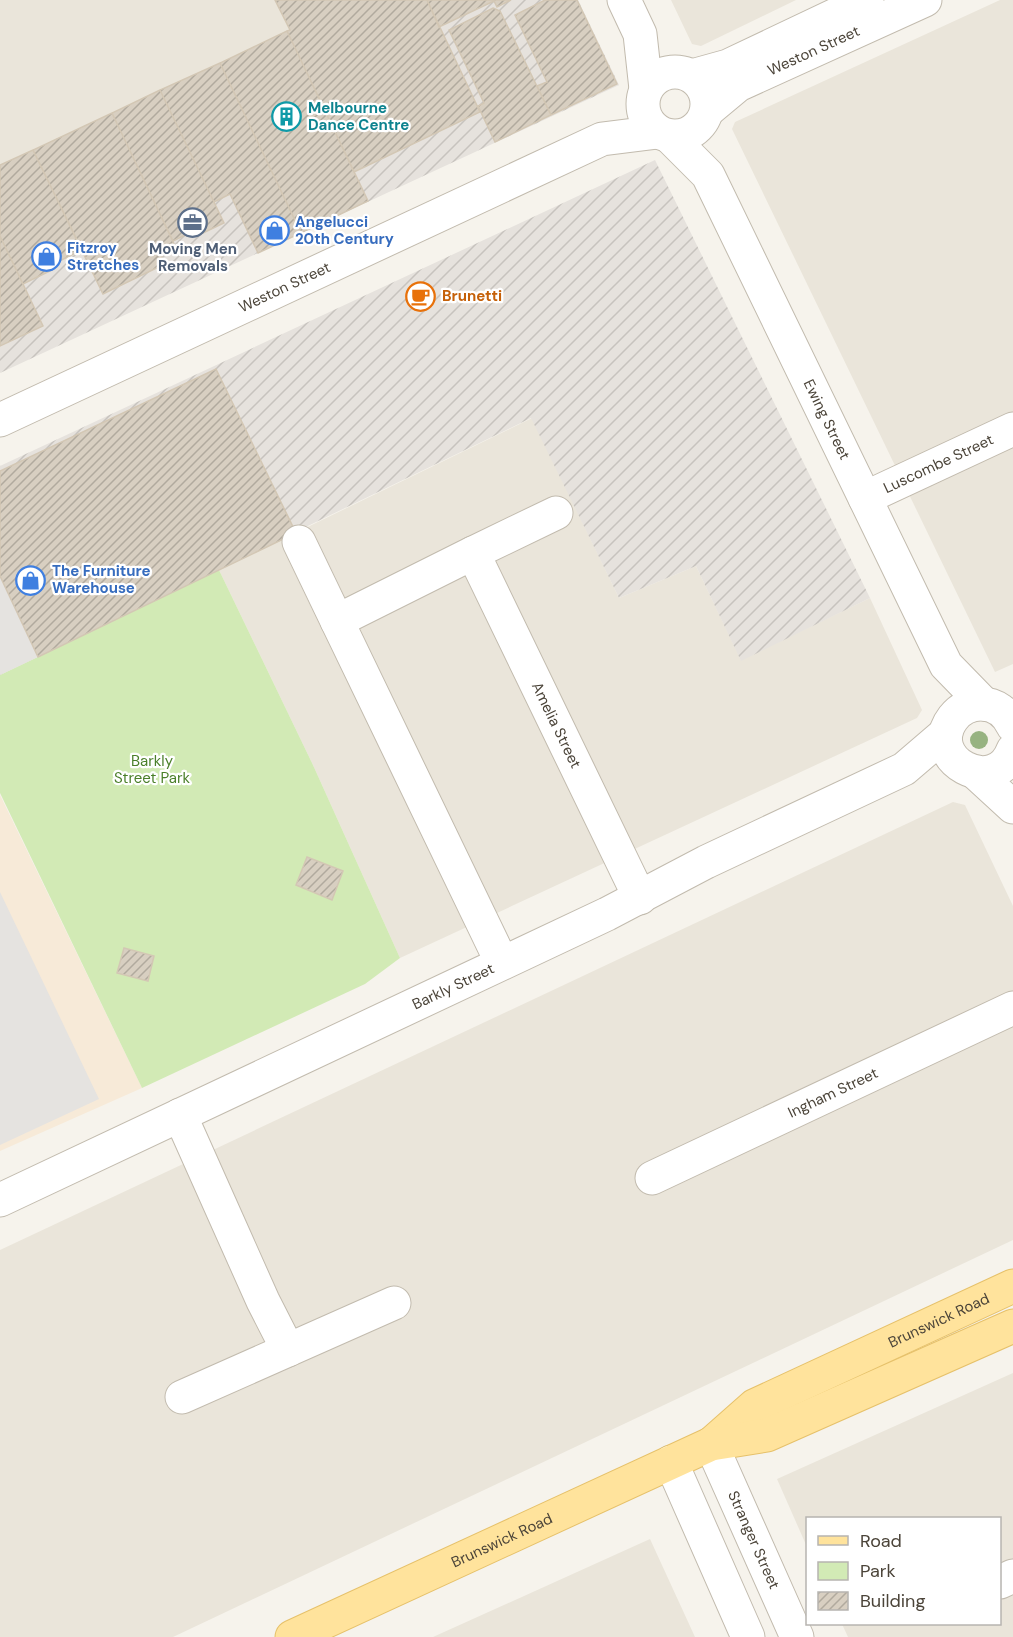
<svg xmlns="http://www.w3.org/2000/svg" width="1013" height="1637" font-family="'DM Sans',sans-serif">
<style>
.residential{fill:#eae5da}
.commercial{fill:#f7ead8}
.industrial{fill:url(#industrial-furrows)}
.green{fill:#d2eab5}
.parking{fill:#e5e3e0}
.building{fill:url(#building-hatch);stroke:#d3c7b4;stroke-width:1.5}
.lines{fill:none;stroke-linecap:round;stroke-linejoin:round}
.minor-casing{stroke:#c2bbae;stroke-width:35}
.major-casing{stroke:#e6c16a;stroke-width:35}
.minor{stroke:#fff;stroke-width:33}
.major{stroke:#ffe39c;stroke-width:33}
.tree{fill:#97b381}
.labels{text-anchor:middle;stroke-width:4.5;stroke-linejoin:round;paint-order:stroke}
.street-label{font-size:15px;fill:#4b4439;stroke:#fff}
.culture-label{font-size:15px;font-weight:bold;fill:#0d838f;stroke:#fff;text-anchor:start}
.shop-label{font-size:15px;font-weight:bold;fill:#366cbe;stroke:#fff;text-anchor:start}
.service-label{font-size:15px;font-weight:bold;fill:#4e5e75;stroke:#fff}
.food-label{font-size:15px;font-weight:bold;fill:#c56008;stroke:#fff;text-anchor:start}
.park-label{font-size:15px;fill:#4a7f2a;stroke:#fff}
</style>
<defs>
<pattern id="industrial-furrows" width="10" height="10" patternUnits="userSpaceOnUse" patternTransform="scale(1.5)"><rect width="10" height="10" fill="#e6e2dd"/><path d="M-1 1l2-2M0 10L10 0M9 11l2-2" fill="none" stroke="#c7c3be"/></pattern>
<pattern id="building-hatch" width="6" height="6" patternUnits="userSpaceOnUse" patternTransform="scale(1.5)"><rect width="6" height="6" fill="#d8cfc1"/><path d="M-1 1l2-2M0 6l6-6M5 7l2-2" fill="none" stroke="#b1aa9e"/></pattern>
</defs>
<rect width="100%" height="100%" fill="#f6f3ec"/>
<!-- residential -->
<path class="residential" d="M0,0H275L290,30L0,165Z
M671,0H796L701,46L692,44Z
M1000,0H1013V664L995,672L732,129L735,122Z
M532,418L619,598L696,566L741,660L870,598L922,710L917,718L400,958L313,765L219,570Z
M953,802L965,805L1013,906V1240L173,1637H0V1250Z
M1013,1373V1637H848L842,1624H1000V1518H808L807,1547L777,1479Z
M650,1539L695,1637H433Z"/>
<!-- commercial -->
<path class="commercial" d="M0,795L142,1088L0,1151Z"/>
<!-- industrial -->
<path class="industrial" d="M275,0H578L619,85L0,373V165L290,30Z
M655,160L870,598L741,661L696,566L619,598L531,418L0,675V466Z"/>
<!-- green -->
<path class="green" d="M219,570L313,765L400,958L365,984L142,1088L0,793V675Z"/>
<!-- parking -->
<path class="parking" d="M0,576L38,657L0,675Z
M0,892L99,1099L0,1145Z"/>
<!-- building -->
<path class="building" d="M275,0H427L480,112L354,172L287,31L290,30Z
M427,0H511L497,7L494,1L439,27Z
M545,0H577L617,84L551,115L537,86L547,82L515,15Z
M493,8L500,11L551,115L495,142L478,106L484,103L449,30Z
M287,31L368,201L301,233L220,63Z
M220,63L301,233L258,253L230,194L214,202L160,90Z
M160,90L224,223L203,233L200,228L173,241L112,113Z
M112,113L175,246L160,253L165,264L103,294L33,150Z
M33,150L82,250L49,266L52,270L23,284L0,236V165Z
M0,236L43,326L0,346Z
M216,369L296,533L38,657L0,576V471Z
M307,857L343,871L332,900L296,885Z
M124,948L154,956L148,981L117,973Z"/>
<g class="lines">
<defs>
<g id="minor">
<path d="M624,0L640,34L646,89"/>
<circle cx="675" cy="104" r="32"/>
<path d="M692,76L728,66L867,0"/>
<path id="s1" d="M708,110L738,85L925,0"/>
<path id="s2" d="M669,136L708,175L946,665L984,704"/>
<path id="s3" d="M0,420L602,139L658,132"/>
<path id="s4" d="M865,498L1013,429"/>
<path d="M299,542L337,621"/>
<path d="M473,553L556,513"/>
<path d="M1013,726C1007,713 996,704 981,704C970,704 960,709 953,718C922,759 995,799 1013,750"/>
<path d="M976,773L1013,807"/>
<path id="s5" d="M502,963L337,621L473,553L640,898"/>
<path d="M180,1115L263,1301L288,1350L394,1303"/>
<path id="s6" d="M652,1178L1013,1008"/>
<path id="s7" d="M0,1200L607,914L706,862L904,769L946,733"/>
<path d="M182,1397L288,1350"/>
<path id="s8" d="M711,1444L797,1637"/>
<path d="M671,1462L748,1637"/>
<path d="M1000,1582L1013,1576"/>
</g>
<g id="major">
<path id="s9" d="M711,1444L754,1406L1013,1286"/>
<path id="s10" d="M292,1637L711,1444L767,1435L1013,1326"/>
</g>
</defs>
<!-- minor casing -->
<use href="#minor" class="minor-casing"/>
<!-- major casing -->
<use href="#major" class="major-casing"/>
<!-- minor -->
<use href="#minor" class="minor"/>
<!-- major -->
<use href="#major" class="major"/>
</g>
<!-- trees -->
<circle class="tree" cx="979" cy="740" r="9"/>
<!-- icons -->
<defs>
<symbol id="building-ring" viewBox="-11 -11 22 22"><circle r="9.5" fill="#fff" stroke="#0f9aa8" stroke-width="1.5"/><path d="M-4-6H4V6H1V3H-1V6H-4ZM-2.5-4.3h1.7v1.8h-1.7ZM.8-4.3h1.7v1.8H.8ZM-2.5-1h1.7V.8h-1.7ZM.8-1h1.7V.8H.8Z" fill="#0f9aa8"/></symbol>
<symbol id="office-ring" viewBox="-11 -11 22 22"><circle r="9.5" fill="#fff" stroke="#5c6f8a" stroke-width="1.5"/><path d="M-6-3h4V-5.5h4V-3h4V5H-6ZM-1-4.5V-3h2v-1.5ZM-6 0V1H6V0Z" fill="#5c6f8a"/></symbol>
<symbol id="shop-ring" viewBox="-11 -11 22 22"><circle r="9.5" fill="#fff" stroke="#3f7fe0" stroke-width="1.5"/><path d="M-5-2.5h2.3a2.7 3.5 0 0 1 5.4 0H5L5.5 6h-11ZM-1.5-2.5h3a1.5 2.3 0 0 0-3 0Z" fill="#3f7fe0"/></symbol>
<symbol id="cafe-ring" viewBox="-11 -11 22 22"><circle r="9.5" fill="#fff" stroke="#e8710a" stroke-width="1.5"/><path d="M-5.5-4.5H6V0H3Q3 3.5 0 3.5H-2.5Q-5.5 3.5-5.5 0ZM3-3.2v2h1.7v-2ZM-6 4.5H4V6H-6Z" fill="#e8710a"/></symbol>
</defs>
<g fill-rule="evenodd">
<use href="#building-ring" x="270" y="100" width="33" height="33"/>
<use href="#office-ring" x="176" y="206" width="33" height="33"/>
<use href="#shop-ring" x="258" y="214" width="33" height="33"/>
<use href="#shop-ring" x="30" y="240" width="33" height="33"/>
<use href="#cafe-ring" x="404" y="280" width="33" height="33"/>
<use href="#shop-ring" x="14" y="564" width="33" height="33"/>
</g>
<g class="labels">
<!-- street labels -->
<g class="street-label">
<text dy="5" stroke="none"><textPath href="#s1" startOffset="122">Weston Street</textPath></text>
<text dy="5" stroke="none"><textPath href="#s3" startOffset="314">Weston Street</textPath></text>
<text dy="5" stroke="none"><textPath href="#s2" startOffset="327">Ewing Street</textPath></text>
<text dy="5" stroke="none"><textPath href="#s4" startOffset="81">Luscombe Street</textPath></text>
<text dy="5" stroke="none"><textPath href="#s5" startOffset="723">Amelia Street</textPath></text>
<text dy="5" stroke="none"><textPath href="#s7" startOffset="501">Barkly Street</textPath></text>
<text dy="5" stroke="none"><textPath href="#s6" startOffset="200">Ingham Street</textPath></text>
<text dy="5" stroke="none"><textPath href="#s9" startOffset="261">Brunswick Road</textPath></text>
<text dy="5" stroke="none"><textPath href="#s10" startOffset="231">Brunswick Road</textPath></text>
<text dy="5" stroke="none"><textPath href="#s8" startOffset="105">Stranger Street</textPath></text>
</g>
<!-- culture labels -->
<g class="culture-label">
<text x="308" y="113">Melbourne<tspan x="308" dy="17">Dance Centre</tspan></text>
</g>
<!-- shop labels -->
<g class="shop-label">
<text x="295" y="227">Angelucci<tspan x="295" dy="17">20th Century</tspan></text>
<text x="67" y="253">Fitzroy<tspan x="67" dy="17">Stretches</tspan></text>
<text x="52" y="576">The Furniture<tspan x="52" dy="17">Warehouse</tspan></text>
</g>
<!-- service labels -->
<g class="service-label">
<text x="193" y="254">Moving Men<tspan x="193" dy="17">Removals</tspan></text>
</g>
<!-- food labels -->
<g class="food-label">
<text x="442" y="301">Brunetti</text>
</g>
<!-- park labels -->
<g class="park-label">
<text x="152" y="766">Barkly<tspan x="152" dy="17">Street Park</tspan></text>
</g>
</g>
<!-- legend -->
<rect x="806" y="1517" width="195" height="108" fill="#ffffff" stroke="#b7b4b0" stroke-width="1.5"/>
<rect x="818" y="1536" width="30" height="9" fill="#ffe39c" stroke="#b7b4b0" stroke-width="1.5"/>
<text x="860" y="1547" font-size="18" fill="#4b4439">Road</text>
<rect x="818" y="1562" width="30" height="18" fill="#d2eab5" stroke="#b7b4b0" stroke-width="1.5"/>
<text x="860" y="1577" font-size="18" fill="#4b4439">Park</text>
<rect x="818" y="1592" width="30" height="18" fill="url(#building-hatch)" stroke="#b7b4b0" stroke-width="1.5"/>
<text x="860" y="1607" font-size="18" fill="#4b4439">Building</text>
</svg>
